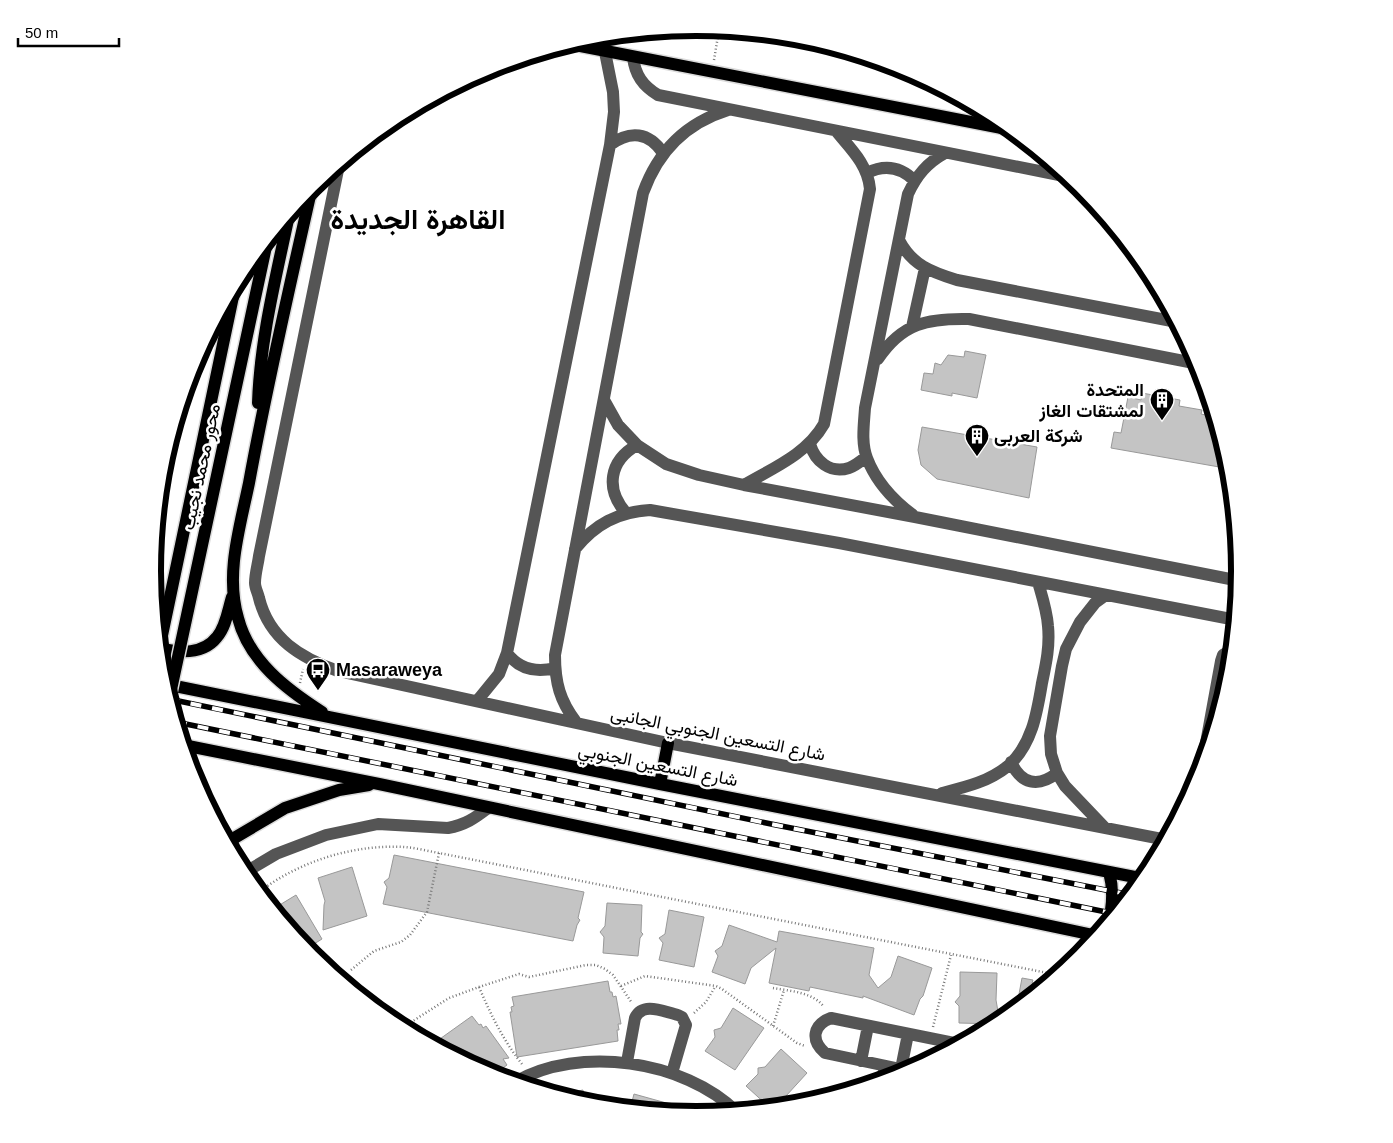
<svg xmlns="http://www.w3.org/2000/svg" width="1393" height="1143" font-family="Arial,Vazirmatn,sans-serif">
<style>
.building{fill:#c4c4c4;stroke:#999}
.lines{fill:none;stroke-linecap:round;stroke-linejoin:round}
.major-casing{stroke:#dbdbdb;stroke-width:15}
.path{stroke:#777;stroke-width:2.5;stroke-dasharray:1 2.5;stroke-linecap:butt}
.minor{stroke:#555;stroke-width:12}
.major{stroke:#000;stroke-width:12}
.rail-casing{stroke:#000;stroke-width:5.5}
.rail{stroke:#fff;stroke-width:4;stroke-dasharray:11;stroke-linecap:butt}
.major-bridge-casing{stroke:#dbdbdb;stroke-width:15;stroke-linecap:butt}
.major-bridge{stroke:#000;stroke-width:12}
.labels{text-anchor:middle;stroke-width:5;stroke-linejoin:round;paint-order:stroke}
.poi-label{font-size:18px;font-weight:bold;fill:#000;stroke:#fff;text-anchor:start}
.street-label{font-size:18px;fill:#000;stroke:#fff}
.town-label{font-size:28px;font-weight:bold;fill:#000;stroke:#fff}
.rim{fill:none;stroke:#000;stroke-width:6}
</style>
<rect width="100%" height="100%" fill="#fff"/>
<!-- building -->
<path class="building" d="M965,351L986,355L977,398L952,393V396L921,390L924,373L933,374L935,363L941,365L948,355L964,357Z
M1142,393L1180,400L1179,406L1202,410L1201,414L1215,417L1227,457L1225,468L1111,448L1114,432L1121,433L1128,397L1141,400Z
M922,427L1037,447L1029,498L937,479L921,465L918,450Z
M394,855L584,892L578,918L580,920L577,925L573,941L383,904L387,887L384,882L389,878Z
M352,867L367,916L323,930L324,905L325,901L318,878Z
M296,895L322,939L306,949L273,909Z
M607,903L642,905L641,932L643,934L640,938L638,956L603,953L604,937L600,932L605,926Z
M669,910L704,917L694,967L659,960L663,943L659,938L665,934Z
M729,925L777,942L779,931L874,948L869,975L878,988L891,977L898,956L932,968L923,996L920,999L914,1015L863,996V998L810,987L809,991L769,983L776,948L751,968L745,984L712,972L718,956L715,951L722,946Z
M960,972L997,973L996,1000L1000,1023L998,1024L959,1023V1006L955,1002L960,996Z
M1022,978L1033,980L1032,983L1045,986L1016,1010Z
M608,981L610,992H612L613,997L616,996L621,1024H618L619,1030H617L618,1041L517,1057L510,1012H512L511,1007L514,1006L512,997Z
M733,1008L764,1028L735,1070L705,1051L715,1037L714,1030L721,1028Z
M472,1016L479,1025L481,1024L483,1028L486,1026L509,1058L503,1059L507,1065L493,1075L445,1051L437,1041Z
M781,1049L807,1073L775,1108H770L746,1086L758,1074V1068L765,1067Z
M583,1090L585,1104L558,1095Z
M634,1094L688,1109L687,1115L630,1109Z"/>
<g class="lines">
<defs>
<path id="major" d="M570,44L1012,130
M312,187C290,285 267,384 249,483C240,527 225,574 238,618C249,661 286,689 322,712
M193,365L194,363
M258,403C260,340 276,277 289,215
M160,645L235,287
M160,648C180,653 203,655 217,637C226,627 228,610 232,597
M165,684L660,784L1145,879
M183,745L379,784L1098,936
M660,784L668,743
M228,844L236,837L285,808L339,790L369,785
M1108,924C1113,906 1114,890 1109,872"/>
</defs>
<!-- major casing -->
<use href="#major" class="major-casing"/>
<!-- path -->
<path class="path" d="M714,60L719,30
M300,683L303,669
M259,892C300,861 354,844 405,847C416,848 428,851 439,853L1058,975
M351,970L374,951L401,942L410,935L427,912L439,853
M621,986L645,976L716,986L722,989L797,1043L805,1046
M479,987C491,1015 503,1040 522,1064
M773,988C790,991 813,992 824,1007
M694,1013L706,1002L715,987
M773,1026L784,990
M933,1027L951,955
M402,1028L449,998L479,987L519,974L529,977L586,965H596L605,969L613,975L632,1003"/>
<!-- minor -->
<path class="minor" d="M633,57C635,75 643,86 658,95L1069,177
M610,145C630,130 649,132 663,153
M339,165L259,556C258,564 255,574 255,583C255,588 258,593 259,598C269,639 301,658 338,671L668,743L1167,840
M867,173C885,164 901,167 915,181
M899,240C912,265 931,272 957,280L1177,322
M912,327L925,268
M878,359C902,323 928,318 969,319L1199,364
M604,400L618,425L637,445L666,464L699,475L744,485L915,517L1240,581
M810,444C815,461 830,474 849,468C855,466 861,461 866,457
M744,485C773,468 807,454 824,424L870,189C868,165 851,149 836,131
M626,513C605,489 609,461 637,445
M913,515C893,500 876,482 867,458C861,443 864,424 865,408L908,194C917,175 927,163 945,153
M575,549C595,524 618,512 650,510L839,543L1236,620
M507,653C519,669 535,673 555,668
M477,701L499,674L507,653L610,145L614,112L613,92L605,52
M576,722C560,701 555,683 555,655L643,193C658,151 686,123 728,110
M1011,762C1021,784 1038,788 1057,773
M1200,776L1221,661L1223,655L1233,649
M942,793C966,787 988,782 1008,766C1032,745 1037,713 1042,683C1046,664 1050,646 1048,626C1047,611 1042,596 1038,582
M1105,828L1065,786L1057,773L1051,754L1050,736L1062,666L1066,649L1080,622L1095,603L1106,595
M244,873L276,854L326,835L378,824L448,828C465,825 475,818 488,808
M336,976L342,977L351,988
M861,1061L868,1026
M627,1062L635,1018C643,1001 664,1012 678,1015L682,1017L686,1025L672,1073
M901,1069L908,1034
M910,1071L825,1053C811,1041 812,1025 831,1018L954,1043L957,1046
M882,1081L885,1066
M515,1082C579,1045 684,1060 737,1112"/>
<!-- major -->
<use href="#major" class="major"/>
<defs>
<path id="rail" d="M169,699L776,825L1131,895
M176,722L1116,914"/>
</defs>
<!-- rail casing -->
<use href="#rail" class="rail-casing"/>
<!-- rail -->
<use href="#rail" class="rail"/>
<defs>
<path id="major-bridge" d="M169,699L267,242"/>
</defs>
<!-- major-bridge casing -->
<use href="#major-bridge" class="major-bridge-casing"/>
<!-- major-bridge -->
<use href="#major-bridge" class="major-bridge"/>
</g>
<!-- icons -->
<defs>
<symbol id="building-pin" viewBox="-11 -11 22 30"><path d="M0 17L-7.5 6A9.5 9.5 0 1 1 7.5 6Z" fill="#000" stroke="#fff"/><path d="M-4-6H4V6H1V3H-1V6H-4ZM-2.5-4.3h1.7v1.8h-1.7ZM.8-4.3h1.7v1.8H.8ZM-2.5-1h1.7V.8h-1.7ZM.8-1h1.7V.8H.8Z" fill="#fff"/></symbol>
<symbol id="bus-pin" viewBox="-11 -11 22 30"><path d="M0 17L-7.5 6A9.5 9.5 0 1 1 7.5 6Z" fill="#000" stroke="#fff"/><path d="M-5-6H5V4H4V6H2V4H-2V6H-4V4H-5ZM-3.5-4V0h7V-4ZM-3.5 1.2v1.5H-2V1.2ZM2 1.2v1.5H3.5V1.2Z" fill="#fff"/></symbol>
</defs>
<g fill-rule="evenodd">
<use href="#building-pin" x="1148" y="386" width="28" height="38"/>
<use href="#building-pin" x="963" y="422" width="28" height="38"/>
<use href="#bus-pin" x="304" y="656" width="28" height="38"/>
</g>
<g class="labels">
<!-- poi labels -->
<g class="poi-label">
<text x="1144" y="396" text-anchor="end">المتحدة<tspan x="1144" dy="21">لمشتقات الغاز</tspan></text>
<text x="994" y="442">شركة العربى</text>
<text x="336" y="676">Masaraweya</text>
</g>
<!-- street labels -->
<g class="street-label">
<text transform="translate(201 467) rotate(-78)" y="6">محور محمد نجيب</text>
<text transform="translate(718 734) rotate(11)" y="6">شارع التسعين الجنوبي الجانبى</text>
<text transform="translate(658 765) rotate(11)" y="6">شارع التسعين الجنوبي</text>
</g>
<!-- town labels -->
<g class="town-label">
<text x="418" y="229">القاهرة الجديدة</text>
</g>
</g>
<!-- crop -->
<path d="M0 0H1393V1143H0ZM161 571a535 535 0 1 1 1070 0a535 535 0 1 1-1070 0Z" fill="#fff" fill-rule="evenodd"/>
<path class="rim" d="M161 571a535 535 0 1 1 1070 0a535 535 0 1 1-1070 0Z"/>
<!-- scale -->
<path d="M18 38v8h101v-8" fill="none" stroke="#000000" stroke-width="2.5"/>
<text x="25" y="38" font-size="15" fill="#000000" stroke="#ffffff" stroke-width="4" paint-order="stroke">50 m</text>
</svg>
